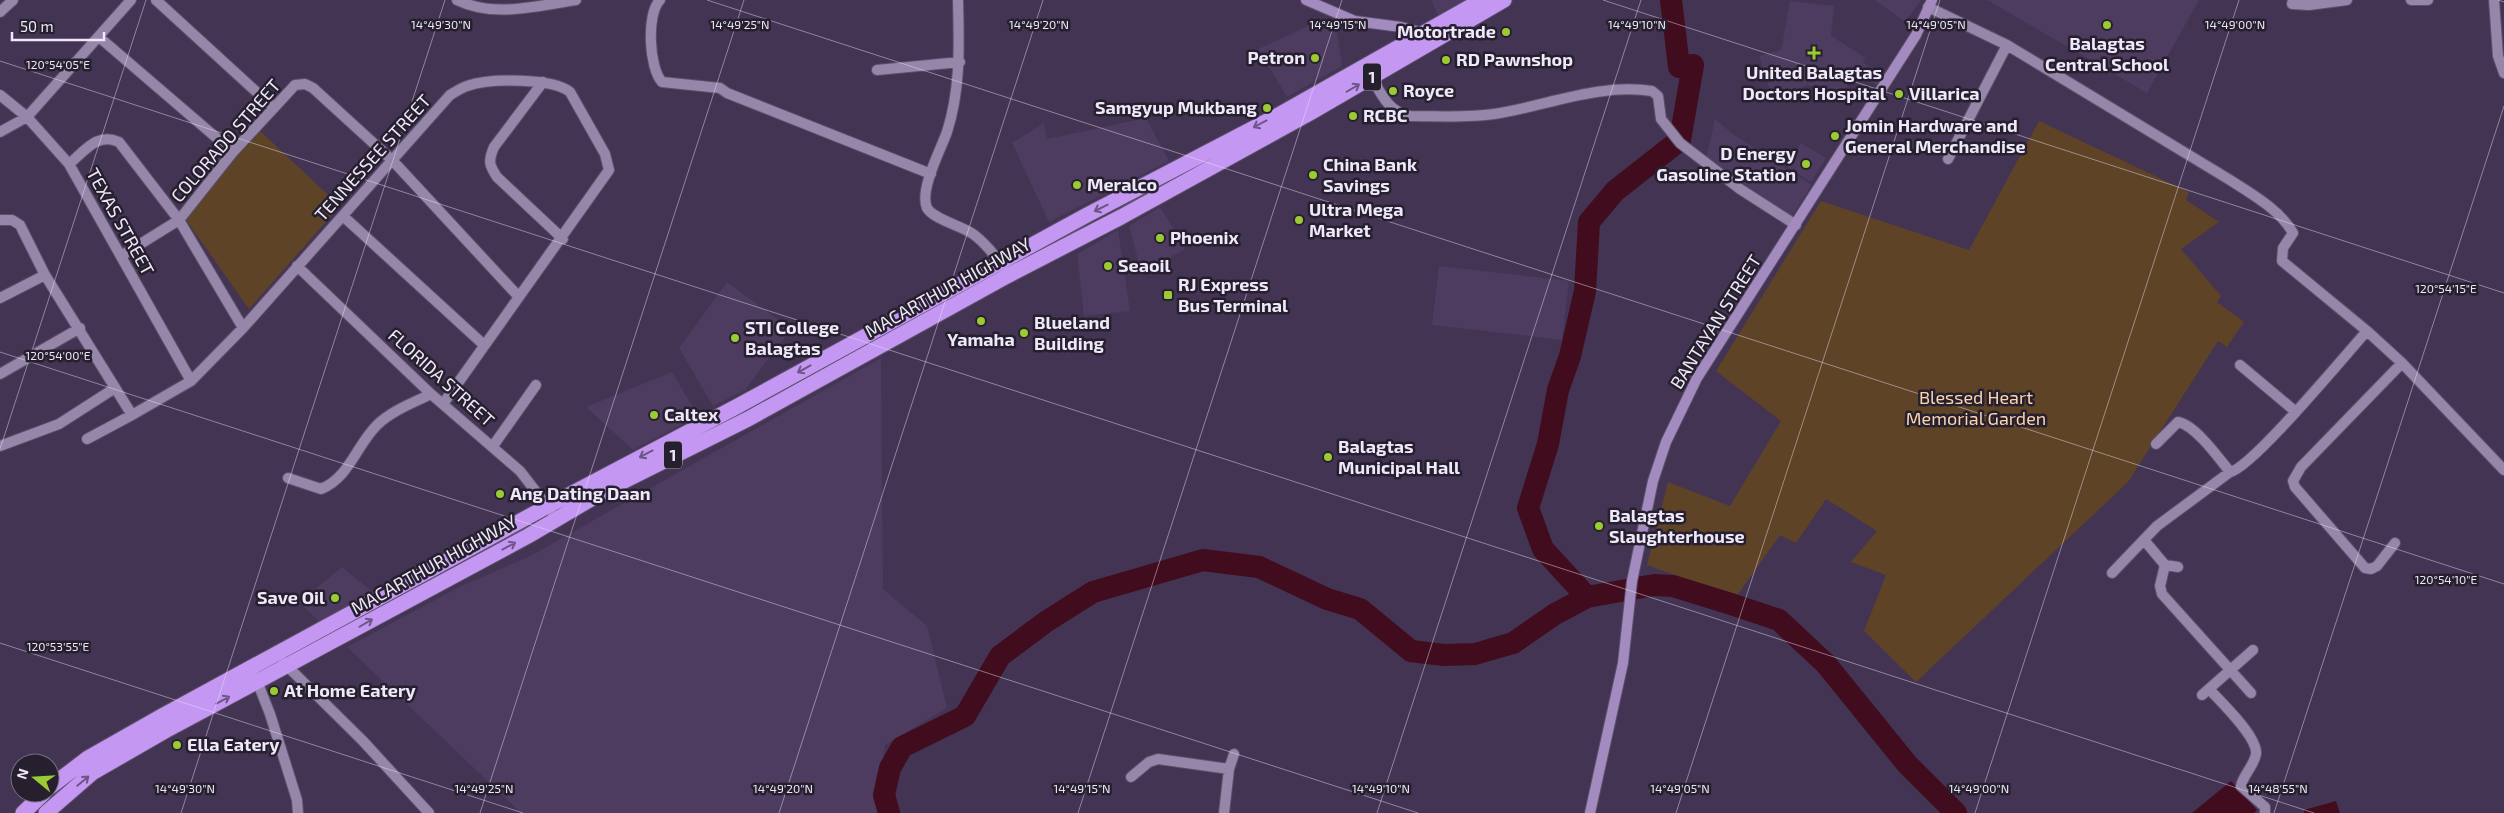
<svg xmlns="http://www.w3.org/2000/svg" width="2504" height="813" font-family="'Exo 2',sans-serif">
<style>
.built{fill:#4d3b60}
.green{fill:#5e4327}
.water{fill:#410c1d}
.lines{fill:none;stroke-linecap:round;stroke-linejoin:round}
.river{stroke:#410c1d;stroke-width:22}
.street-casing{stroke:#5c506a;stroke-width:12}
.secondary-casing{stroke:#5c506a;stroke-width:12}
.highway-casing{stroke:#5c506a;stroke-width:17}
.street{stroke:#9686a9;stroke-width:10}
.secondary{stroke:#a48bbf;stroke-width:10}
.highway{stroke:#c397f2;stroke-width:15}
.oneway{stroke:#6d5686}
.ticks{fill:none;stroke:#efe7fa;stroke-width:1;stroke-opacity:0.45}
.poi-dot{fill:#9bcb33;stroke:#26202e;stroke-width:2}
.labels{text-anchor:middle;stroke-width:5;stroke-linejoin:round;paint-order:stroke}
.shield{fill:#26202e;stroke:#b3abbd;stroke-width:1}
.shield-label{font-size:16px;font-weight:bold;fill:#efe7fa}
.poi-label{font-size:18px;font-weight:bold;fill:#efe7fa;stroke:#26202e;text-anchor:start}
.street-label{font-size:18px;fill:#efe7fa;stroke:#26202e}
.park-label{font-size:18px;fill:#fcd4ae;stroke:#26202e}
.ticks-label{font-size:12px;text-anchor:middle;fill:#efe7fa;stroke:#26202e;stroke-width:5;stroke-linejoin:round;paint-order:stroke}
</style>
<rect width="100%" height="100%" fill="#433453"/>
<!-- built -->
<path class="built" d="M1431,0H1472L1439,17Z
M1875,0H1921L1905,22Z
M1987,0H2199L2147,93Z
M1790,1L1834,6L1831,36L1866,58L1863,63L1885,76L1879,87L1856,73L1838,101L1808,85L1773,99L1759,56L1781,50Z
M1311,25L1337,32L1342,66L1287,97L1258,49Z
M1146,118L1169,161L1049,222L1012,143L1044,123L1047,139Z
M1715,119L1733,134L1812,185L1792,216L1706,159Z
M1801,143L1826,158L1811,182L1787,167Z
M1160,207L1186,248L1142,275L1129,226Z
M1118,230L1130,311L1084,316L1077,254Z
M1439,266L1569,281L1562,340L1432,325Z
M727,282L791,329L745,390L713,406L679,348Z
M881,358L883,589L927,626L947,708L885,745L880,776L885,813H521L347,647L459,587L532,555Z
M672,372L698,416L633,450L586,407Z
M342,567L374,593L320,622L299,602Z"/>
<!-- green -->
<path class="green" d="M2039,121L2189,192L2186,200L2219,222L2181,249L2221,296L2217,302L2244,322L2227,347L2218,341L2128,482L1916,682L1864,631L1886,575L1851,562L1877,531L1826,499L1796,543L1780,535L1736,597L1647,565L1668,482L1730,506L1781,421L1716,371L1821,201L1969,250Z
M259,130L340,206L249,309L184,217Z"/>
<!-- water -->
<path class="water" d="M2231,781L2257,810L2254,813H2192Z
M2336,801L2340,813H2304V810Z"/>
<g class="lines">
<!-- river -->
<path class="river" d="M1587,597L1543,549L1528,508L1548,444L1558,390L1570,356L1585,291L1589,222L1615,191L1680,140L1693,65L1679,67L1671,0
M889,813L884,795L890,768L902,747L965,716L1000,656L1047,621L1093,592L1203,560L1259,567L1327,599L1360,609L1411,651L1444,655L1475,654L1513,643L1555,614L1587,597L1654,585L1673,586L1731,604L1779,620L1826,664L1907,764L1956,813"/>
<defs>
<path id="street" d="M156,0L274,108
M457,0C494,18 536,6 576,0
M660,0C646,14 649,68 662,82L720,88L727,93L931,174
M958,0C959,45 961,88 947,132C941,149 919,190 927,208C933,219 962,226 973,234C984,242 996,256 1003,268
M2293,0L2292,4L2309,5L2347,0
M2411,0H2428
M2494,0L2498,56L2504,73
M1928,7L2007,45L2230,180C2252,194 2280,210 2293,233L2283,248L2282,261L2367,331L2402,363L2504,470
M0,12L13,0
M99,37L233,152
M877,70L960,62
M1369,73C1380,91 1387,112 1410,116C1437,116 1467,118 1494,114C1546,106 1599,83 1652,91L1658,96L1661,119L1680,143L1740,189L1796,225
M543,82L494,147C488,161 489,165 497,177L563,239
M0,95L27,117L69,164L191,381
M0,132L27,117L131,0
M1948,159L2007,45
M69,164C85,151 97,132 119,142L179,220L243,328
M343,216L484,345
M0,220H12L20,225L45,275L132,415L191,381L243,328L450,95C455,92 461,88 467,86C489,78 553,78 570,92L605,154L609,170L443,404
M121,256L179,220L233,152L295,85L305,84L313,88L393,161L518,296
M297,266L431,394L520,471L551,511
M0,298L45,275
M2240,365L2296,412
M0,374L80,328
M87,439L132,415
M2156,444L2178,422C2195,425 2218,457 2230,472
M0,446L59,424L115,388
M493,446L536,385
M288,478L321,489C349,478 356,446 377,425C391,411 413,403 431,394
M2144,540L2165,565L2178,567
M2395,543L2377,566L2371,569L2365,568L2295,487L2293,481L2301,467L2402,363
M2165,565L2160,586L2162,594L2251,693
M2112,573L2157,526L2230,472C2252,468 2346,354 2367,331
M283,662L363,741L429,813
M255,676L270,714L297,800L298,813
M2209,689C2221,702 2258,737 2256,754C2254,766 2243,775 2241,786L2265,807V813
M2202,695L2253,650
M1131,777L1149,762L1158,759L1229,769
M1224,813L1229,769L1234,754"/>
<path id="secondary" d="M1306,0L1355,21L1401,27L1427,34
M1590,813L1623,663L1632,581L1653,481L1666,442L1697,378L1884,85L1916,35L1932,0"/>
<path id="highway" d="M50,787L88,758L162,716L548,506L736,407L1087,215L1275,117L1482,0
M23,813L44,793
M46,813L92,773L165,731L528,536L608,489L748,419L1007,276L1121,217L1310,113L1504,0"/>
</defs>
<!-- street casing -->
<use href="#street" class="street-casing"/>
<!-- secondary casing -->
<use href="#secondary" class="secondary-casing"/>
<!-- highway casing -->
<use href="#highway" class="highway-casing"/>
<!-- street -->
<use href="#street" class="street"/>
<!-- secondary -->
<use href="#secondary" class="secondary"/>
<!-- highway -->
<use href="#highway" class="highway"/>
</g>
<!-- one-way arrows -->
<defs><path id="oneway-shaft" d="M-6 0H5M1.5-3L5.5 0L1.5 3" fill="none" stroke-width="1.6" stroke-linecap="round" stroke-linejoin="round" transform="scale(1.25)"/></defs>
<g class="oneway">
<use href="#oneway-shaft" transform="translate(1353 88) rotate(-30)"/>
<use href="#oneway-shaft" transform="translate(1260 124) rotate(152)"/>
<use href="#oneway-shaft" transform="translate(1101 208) rotate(154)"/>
<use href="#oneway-shaft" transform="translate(804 369) rotate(151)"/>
<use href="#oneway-shaft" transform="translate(646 454) rotate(152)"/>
<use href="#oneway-shaft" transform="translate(509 546) rotate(-28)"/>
<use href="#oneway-shaft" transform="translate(366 623) rotate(-30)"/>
<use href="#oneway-shaft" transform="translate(223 700) rotate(-28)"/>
<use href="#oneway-shaft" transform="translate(83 781) rotate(-40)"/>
</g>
<!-- ticks -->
<path class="ticks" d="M707,0L2504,584M1603,0L2504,293M2498,0L2504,2M0,61L2314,813M0,352L1418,813M0,449L146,0M0,643L523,813M181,813L445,0M480,813L744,0M779,813L1043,0M1078,813L1342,0M1377,813L1641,0M1676,813L1940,0M1975,813L2239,0M2274,813L2504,106"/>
<!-- markers -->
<g class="poi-dot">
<circle cx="2107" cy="25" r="5"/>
<circle cx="1506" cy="32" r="5"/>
<path d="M1811.5 45.5h5v5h5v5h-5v5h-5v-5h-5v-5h5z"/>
<circle cx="1315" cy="58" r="5"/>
<circle cx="1446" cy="60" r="5"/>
<circle cx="1393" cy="91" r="5"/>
<circle cx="1899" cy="94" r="5"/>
<circle cx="1267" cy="108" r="5"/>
<circle cx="1353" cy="116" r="5"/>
<circle cx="1835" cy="136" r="5"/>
<circle cx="1806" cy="164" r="5"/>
<circle cx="1313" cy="175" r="5"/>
<circle cx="1077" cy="185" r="5"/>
<circle cx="1299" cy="220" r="5"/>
<circle cx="1160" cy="238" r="5"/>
<circle cx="1108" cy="266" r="5"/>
<rect x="1163" y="290" width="10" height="10" rx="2.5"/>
<circle cx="981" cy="321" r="5"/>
<circle cx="1024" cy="333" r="5"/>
<circle cx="735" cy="338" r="5"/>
<circle cx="654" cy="415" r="5"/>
<circle cx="1328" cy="457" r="5"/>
<circle cx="500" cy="494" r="5"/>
<circle cx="1599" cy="526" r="5"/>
<circle cx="335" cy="598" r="5"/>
<circle cx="274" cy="691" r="5"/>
<circle cx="177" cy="745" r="5"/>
</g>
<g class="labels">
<!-- shield labels -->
<g class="shield">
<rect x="1363" y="63.5" width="18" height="27" rx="4"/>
<rect x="664" y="441.5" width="18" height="27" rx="4"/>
</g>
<g class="shield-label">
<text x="1372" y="83">1</text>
<text x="673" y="461">1</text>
</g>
<!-- poi labels -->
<g class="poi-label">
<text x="1496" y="38" text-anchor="end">Motortrade</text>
<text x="2107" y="50" text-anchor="middle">Balagtas<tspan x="2107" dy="21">Central School</tspan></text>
<text x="1305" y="64" text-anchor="end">Petron</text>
<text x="1456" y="66">RD Pawnshop</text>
<text x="1814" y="79" text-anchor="middle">United Balagtas<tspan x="1814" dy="21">Doctors Hospital</tspan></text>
<text x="1403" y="97">Royce</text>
<text x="1909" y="100">Villarica</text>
<text x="1257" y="114" text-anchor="end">Samgyup Mukbang</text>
<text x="1363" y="122">RCBC</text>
<text x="1845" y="132">Jomin Hardware and<tspan x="1845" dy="21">General Merchandise</tspan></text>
<text x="1796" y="160" text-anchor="end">D Energy<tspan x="1796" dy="21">Gasoline Station</tspan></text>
<text x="1323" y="171">China Bank<tspan x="1323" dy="21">Savings</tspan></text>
<text x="1087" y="191">Meralco</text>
<text x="1309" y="216">Ultra Mega<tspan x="1309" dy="21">Market</tspan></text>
<text x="1170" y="244">Phoenix</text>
<text x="1118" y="272">Seaoil</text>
<text x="1178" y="291">RJ Express<tspan x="1178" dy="21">Bus Terminal</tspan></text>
<text x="1034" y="329">Blueland<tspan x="1034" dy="21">Building</tspan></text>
<text x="745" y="334">STI College<tspan x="745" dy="21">Balagtas</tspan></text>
<text x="981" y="346" text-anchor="middle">Yamaha</text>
<text x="664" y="421">Caltex</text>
<text x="1338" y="453">Balagtas<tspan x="1338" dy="21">Municipal Hall</tspan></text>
<text x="510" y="500">Ang Dating Daan</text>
<text x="1609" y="522">Balagtas<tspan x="1609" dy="21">Slaughterhouse</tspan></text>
<text x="325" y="604" text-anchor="end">Save Oil</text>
<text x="284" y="697">At Home Eatery</text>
<text x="187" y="751">Ella Eatery</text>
</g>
<!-- street labels -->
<g class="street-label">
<text transform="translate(226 141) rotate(-49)" y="6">COLORADO STREET</text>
<text transform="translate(373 158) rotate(-48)" y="6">TENNESSEE STREET</text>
<text transform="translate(120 222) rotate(61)" y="6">TEXAS STREET</text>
<text transform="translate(948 288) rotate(-29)" y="6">MACARTHUR HIGHWAY</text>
<text transform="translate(1716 322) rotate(-58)" y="6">BANTAYAN STREET</text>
<text transform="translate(441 378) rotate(42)" y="6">FLORIDA STREET</text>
<text transform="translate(434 565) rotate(-29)" y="6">MACARTHUR HIGHWAY</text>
</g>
<!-- park labels -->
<g class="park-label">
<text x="1976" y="404">Blessed Heart<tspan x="1976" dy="21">Memorial Garden</tspan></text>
</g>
</g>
<g class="ticks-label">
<text x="441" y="29">14°49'30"N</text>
<text x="740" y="29">14°49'25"N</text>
<text x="1039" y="29">14°49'20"N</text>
<text x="1338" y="29">14°49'15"N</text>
<text x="1637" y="29">14°49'10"N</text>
<text x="1936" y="29">14°49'05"N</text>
<text x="2235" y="29">14°49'00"N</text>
<text x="58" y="69">120°54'05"E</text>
<text x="2446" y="293">120°54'15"E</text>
<text x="58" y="360">120°54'00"E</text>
<text x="2446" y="584">120°54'10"E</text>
<text x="58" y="651">120°53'55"E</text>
<text x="185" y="793">14°49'30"N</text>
<text x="484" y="793">14°49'25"N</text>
<text x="1082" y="793">14°49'15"N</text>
<text x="1381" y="793">14°49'10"N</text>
<text x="1680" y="793">14°49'05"N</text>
<text x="1979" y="793">14°49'00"N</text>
<text x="2278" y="793">14°48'55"N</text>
<text x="783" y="793">14°49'20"N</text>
</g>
<!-- north arrow -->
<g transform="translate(35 778) rotate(288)"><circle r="24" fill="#26202e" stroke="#767080"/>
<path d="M0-4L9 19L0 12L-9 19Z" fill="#9bcb33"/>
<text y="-8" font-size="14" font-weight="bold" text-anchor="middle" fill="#efe7fa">N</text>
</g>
<!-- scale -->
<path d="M12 32v8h92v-8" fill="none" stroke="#efe7fa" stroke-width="2.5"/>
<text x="20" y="32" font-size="15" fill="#efe7fa" stroke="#26202e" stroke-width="4" paint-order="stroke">50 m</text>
</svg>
